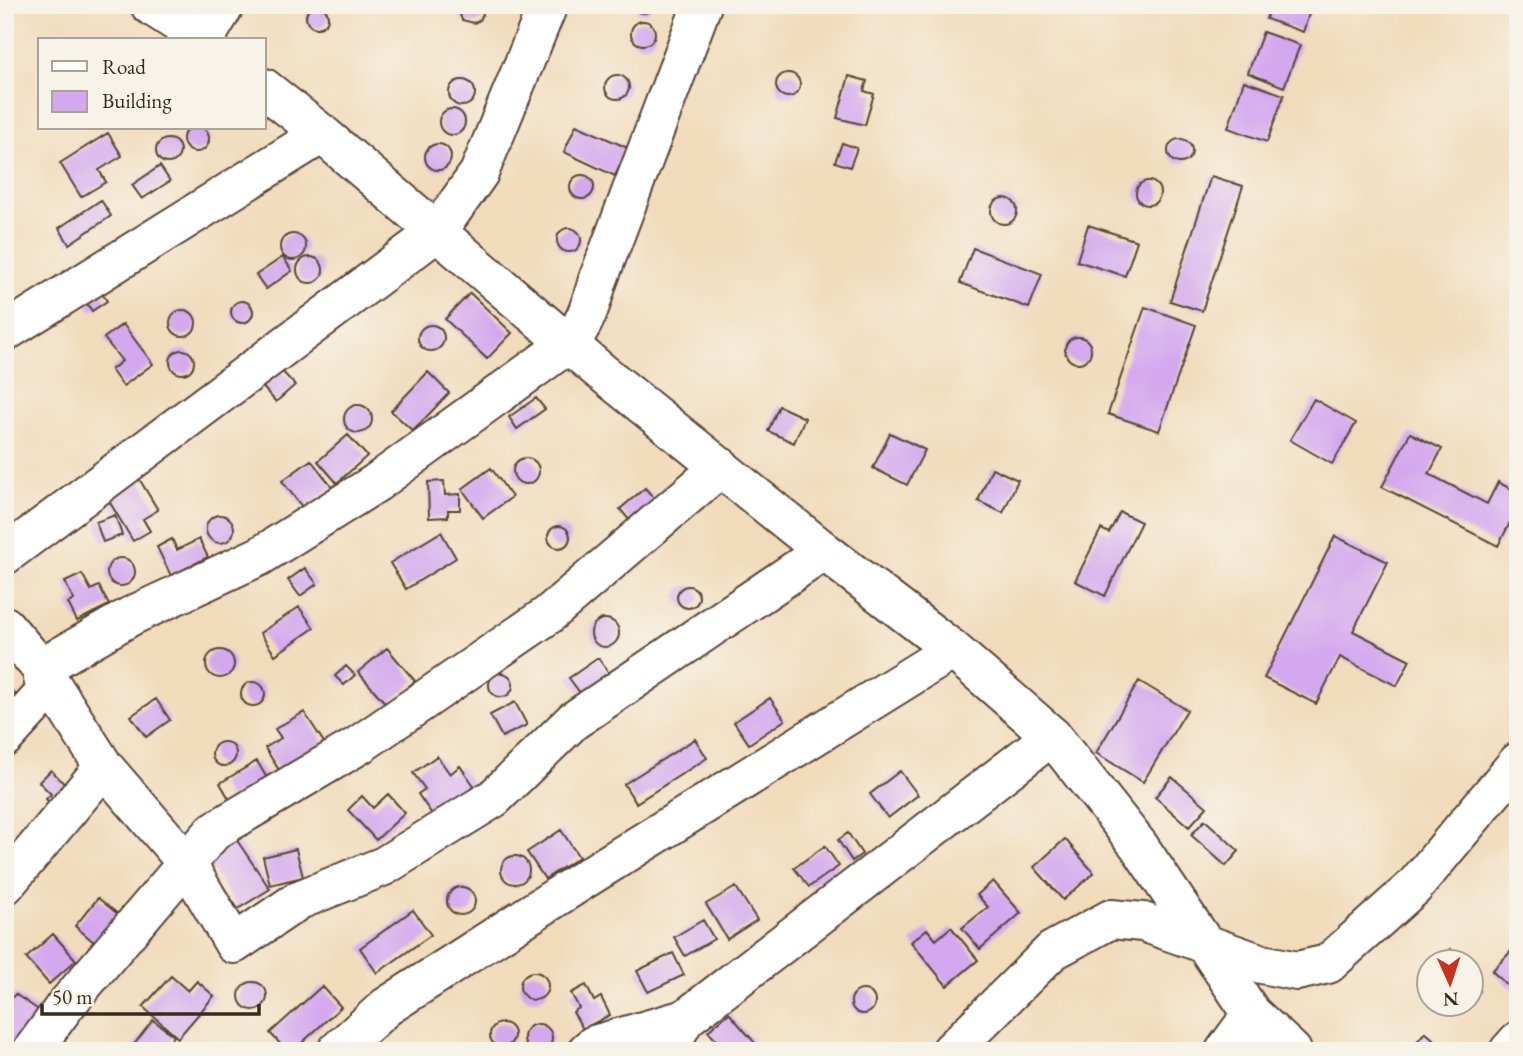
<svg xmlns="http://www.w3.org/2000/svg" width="1523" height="1056" font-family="'EB Garamond',serif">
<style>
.building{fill:#d4a8ee}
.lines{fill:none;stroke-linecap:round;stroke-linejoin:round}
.minor-casing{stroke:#564536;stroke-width:42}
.minor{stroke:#fff;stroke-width:38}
</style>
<rect width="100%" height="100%" fill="#f7f3e8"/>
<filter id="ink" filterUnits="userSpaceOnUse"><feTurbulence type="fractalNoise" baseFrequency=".0143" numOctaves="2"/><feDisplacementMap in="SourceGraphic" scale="14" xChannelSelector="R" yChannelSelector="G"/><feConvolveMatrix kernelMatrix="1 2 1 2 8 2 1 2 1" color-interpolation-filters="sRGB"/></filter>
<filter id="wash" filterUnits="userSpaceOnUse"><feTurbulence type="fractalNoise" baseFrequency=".00686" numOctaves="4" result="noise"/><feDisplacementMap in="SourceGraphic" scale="28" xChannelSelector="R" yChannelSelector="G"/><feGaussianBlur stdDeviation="1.57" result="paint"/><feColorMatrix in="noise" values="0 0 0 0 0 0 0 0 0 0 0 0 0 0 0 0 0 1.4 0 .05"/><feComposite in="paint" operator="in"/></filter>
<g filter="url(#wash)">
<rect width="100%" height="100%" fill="#f1dbbb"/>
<g id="blocks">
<!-- building -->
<path class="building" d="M462,5H481L483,14L480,20L474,23L462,20L459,12Z
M632,5H655L648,12L644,13L639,12Z
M1271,5H1312L1303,32L1266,19Z
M306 17a11 11 0 1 1 22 0a11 11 0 1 1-22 0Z
M631 33a12 12 0 1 1 24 0a12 12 0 1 1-24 0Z
M1263,32L1300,45L1284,87L1248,73Z
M776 85a12 12 0 1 1 24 0a12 12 0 1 1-24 0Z
M605 87a12 12 0 1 1 24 0a12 12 0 1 1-24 0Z
M849,76L867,81L864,91L874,94L865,125L837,118Z
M449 93a13 13 0 1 1 26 0a13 13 0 1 1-26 0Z
M1244,81L1284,95L1267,142L1228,128Z
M439 122a13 13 0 1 1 26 0a13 13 0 1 1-26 0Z
M576,125L628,148L615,176L564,152Z
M183 139a13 13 0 1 1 26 0a13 13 0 1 1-26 0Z
M108,133L122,156L99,170L106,182L81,197L60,163Z
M156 151a12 12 0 1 1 24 0a12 12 0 1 1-24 0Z
M1168 151a12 12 0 1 1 24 0a12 12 0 1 1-24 0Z
M842,143L857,148L850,167L835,162Z
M425 157a13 13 0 1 1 26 0a13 13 0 1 1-26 0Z
M160,166L170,181L142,199L132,185Z
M570 187a12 12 0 1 1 24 0a12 12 0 1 1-24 0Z
M1211,176L1243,186L1202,311L1170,301Z
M1136 193a12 12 0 1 1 24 0a12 12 0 1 1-24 0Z
M991 211a13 13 0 1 1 26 0a13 13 0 1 1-26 0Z
M101,200L111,216L69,244L59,228Z
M1088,225L1137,241L1125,276L1077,261Z
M557 240a12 12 0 1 1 24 0a12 12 0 1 1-24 0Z
M280 247a13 13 0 1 1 26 0a13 13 0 1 1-26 0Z
M973,248L1042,274L1029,308L960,283Z
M297 270a13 13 0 1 1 26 0a13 13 0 1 1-26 0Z
M283,257L292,271L266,289L256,275Z
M99,289L107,301L92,311L84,299Z
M470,293L512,333L487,359L445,319Z
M231 312a11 11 0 1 1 22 0a11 11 0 1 1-22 0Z
M1145,307L1196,325L1159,431L1108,414Z
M170 323a13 13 0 1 1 26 0a13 13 0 1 1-26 0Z
M123,324L153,364L123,386L111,370L122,361L104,338Z
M418 338a13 13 0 1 1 26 0a13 13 0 1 1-26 0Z
M1065 350a13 13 0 1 1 26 0a13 13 0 1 1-26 0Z
M170 362a12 12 0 1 1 24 0a12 12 0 1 1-24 0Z
M278,367L295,385L276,402L260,384Z
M428,372L449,393L413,431L391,411Z
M536,398L545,409L517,429L509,417Z
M1314,399L1356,423L1332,464L1290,440Z
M344 419a14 14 0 1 1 28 0a14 14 0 1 1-28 0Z
M779,406L805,418L794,443L768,431Z
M890,433L925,450L907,485L873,468Z
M1410,433L1442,449L1429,474L1487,504L1498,482L1518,493V507L1498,546L1382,487Z
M348,435L367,456L337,483L318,461Z
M513 471a13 13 0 1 1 26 0a13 13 0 1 1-26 0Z
M311,460L332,487L303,508L282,481Z
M491,468L512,497L483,518L462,489Z
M992,468L1018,480L1003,513L978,501Z
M138,477L158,510L143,519L150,531L133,541L106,496Z
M444,481L445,495L460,494V510H448V517L429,518L428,482Z
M645,488L659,504L634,526L620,509Z
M1120,512L1141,522L1105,596L1075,581L1101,529L1109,533Z
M115,515L122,535L103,542L96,522Z
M206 529a14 14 0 1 1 28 0a14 14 0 1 1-28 0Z
M548 537a11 11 0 1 1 22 0a11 11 0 1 1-22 0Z
M441,532L456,558L406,589L390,563Z
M1335,536L1388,562L1353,631L1410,660L1397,686L1340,657L1316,704L1264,678Z
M172,539L177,550L199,539L208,557L171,576L157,547Z
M107 572a14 14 0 1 1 28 0a14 14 0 1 1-28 0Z
M305,568L317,584L300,596L288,580Z
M82,574L91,590L99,586L109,605L77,621L68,603L74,600L65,582Z
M677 597a11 11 0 1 1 22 0a11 11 0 1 1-22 0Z
M299,607L314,628L275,655L260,633Z
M591 633a14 14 0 1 1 28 0a14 14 0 1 1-28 0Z
M387,648L415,681L387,705L358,672Z
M206 664a14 14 0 1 1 28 0a14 14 0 1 1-28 0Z
M598,658L609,673L581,694L569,678Z
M346,666L355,675L344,685L335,676Z
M489 685a12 12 0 1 1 24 0a12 12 0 1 1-24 0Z
M1139,681L1187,710L1143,782L1096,753Z
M241 694a12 12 0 1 1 24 0a12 12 0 1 1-24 0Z
M5,683L16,695L5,706Z
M770,698L785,720L749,744L734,722Z
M156,699L170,720L146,737L131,716Z
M515,702L527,725L502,737L490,715Z
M304,712L325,744L281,773L265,748L281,738L275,729Z
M695,739L707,758L636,803L624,784Z
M212 754a12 12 0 1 1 24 0a12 12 0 1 1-24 0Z
M437,756L450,774L460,766L475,787L434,817L418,794L425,789L413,773Z
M257,761L268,780L231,802L220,783Z
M51,770L71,791L54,808L46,799L51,794L39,782Z
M900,771L918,795L888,818L870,794Z
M1172,777L1207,807L1189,827L1155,797Z
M388,794L405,813L376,840L348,810L362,796L373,808Z
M1205,820L1239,851L1226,866L1191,835Z
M561,830L579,857L545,879L527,852Z
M848,833L862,854L852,861L838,840Z
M236,839L270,889L238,909L205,859Z
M1065,839L1094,873L1063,900L1034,867Z
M825,846L839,866L809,887L794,868Z
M296,849L303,877L270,885L263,857Z
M501 870a14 14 0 1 1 28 0a14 14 0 1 1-28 0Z
M993,881L1021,913L980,949L962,928L988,907L977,895Z
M736,887L757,920L727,939L706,904Z
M447 901a14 14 0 1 1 28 0a14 14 0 1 1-28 0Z
M98,898L119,915L95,943L75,926Z
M413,910L431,935L377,973L360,948Z
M703,920L714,939L685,956L674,937Z
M951,927L978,960L947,986L911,942L927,929L936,940Z
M53,934L76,960L49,984L26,958Z
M1518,944V982L1511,989L1492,971Z
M1451,949L1461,962H1436Z
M673,953L684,975L648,992L637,971Z
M520 986a14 14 0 1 1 28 0a14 14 0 1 1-28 0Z
M171,976L188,991L197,981L214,996L178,1038L143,1007Z
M1470,982L1480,991L1470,1001Z
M239 996a14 14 0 1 1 28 0a14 14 0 1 1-28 0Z
M586,985L594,1001L601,997L610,1015L583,1029L573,1012L579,1008L571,993Z
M322,986L341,1007L293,1051H287L270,1033Z
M851 1002a12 12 0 1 1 24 0a12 12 0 1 1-24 0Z
M15,994L43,1013L17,1051H5V1007Z
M729,1013L755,1043L746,1051H725L708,1031Z
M153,1020L174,1036L163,1051H129Z
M490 1035a12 12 0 1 1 24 0a12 12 0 1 1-24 0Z
M524 1038a14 14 0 1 1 28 0a14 14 0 1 1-28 0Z
M1425,1032L1447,1051H1409Z"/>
</g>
</g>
<g filter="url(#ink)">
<use href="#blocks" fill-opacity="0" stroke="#564536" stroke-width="2"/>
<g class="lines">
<defs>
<path id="minor" d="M150,5L204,40
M204,40L225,5
M264,88L322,134L599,370L824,551L953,650L1052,736L1139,846L1252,1014L1292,1051
M5,332L322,134
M5,555L437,232L479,173L548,5
M5,626L41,668L104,767L186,862L234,944L299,900L384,866L494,798L573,721L824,551
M5,737L46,692L41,668L131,616L260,556L376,483L568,344C585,326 591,304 598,280L702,5
M5,885L104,767
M32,1051L65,1006L214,831L359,745L548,615L721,467
M337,1051L386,1007L586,878L953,650
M587,1051L594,1045L685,1019
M667,1051L685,1019L1052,736
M951,1051L1052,951L1111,919L1143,922L1262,964L1297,971L1328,964L1414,887L1518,762
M1225,1051L1252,1014
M1509,1051L1518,1041"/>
</defs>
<!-- minor casing -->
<use href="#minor" class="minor-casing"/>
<!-- minor -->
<use href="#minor" class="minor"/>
</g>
</g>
<!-- margin -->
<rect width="1523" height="1056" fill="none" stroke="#f7f3e8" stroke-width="28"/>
<!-- legend -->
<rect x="38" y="38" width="228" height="91" fill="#f7f3e8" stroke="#aca397" stroke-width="2"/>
<rect x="52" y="61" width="35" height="10" fill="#ffffff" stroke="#aca397" stroke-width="2"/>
<text x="102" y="74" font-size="21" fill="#3b2a1e">Road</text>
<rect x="52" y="91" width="35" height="21" fill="#d4a8ee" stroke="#aca397" stroke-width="2"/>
<text x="102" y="108" font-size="21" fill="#3b2a1e">Building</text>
<!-- north arrow -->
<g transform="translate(1450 983) rotate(177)"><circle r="33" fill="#f7f3e8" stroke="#aca397" stroke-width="2"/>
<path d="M0-5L12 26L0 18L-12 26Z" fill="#c8321e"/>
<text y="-10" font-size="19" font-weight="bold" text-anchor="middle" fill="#3b2a1e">N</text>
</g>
<!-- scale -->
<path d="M42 1004v10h217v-10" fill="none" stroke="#3b2a1e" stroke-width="3.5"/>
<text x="52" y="1004" font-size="21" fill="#3b2a1e" stroke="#f7f3e8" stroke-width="5" paint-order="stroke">50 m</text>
</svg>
